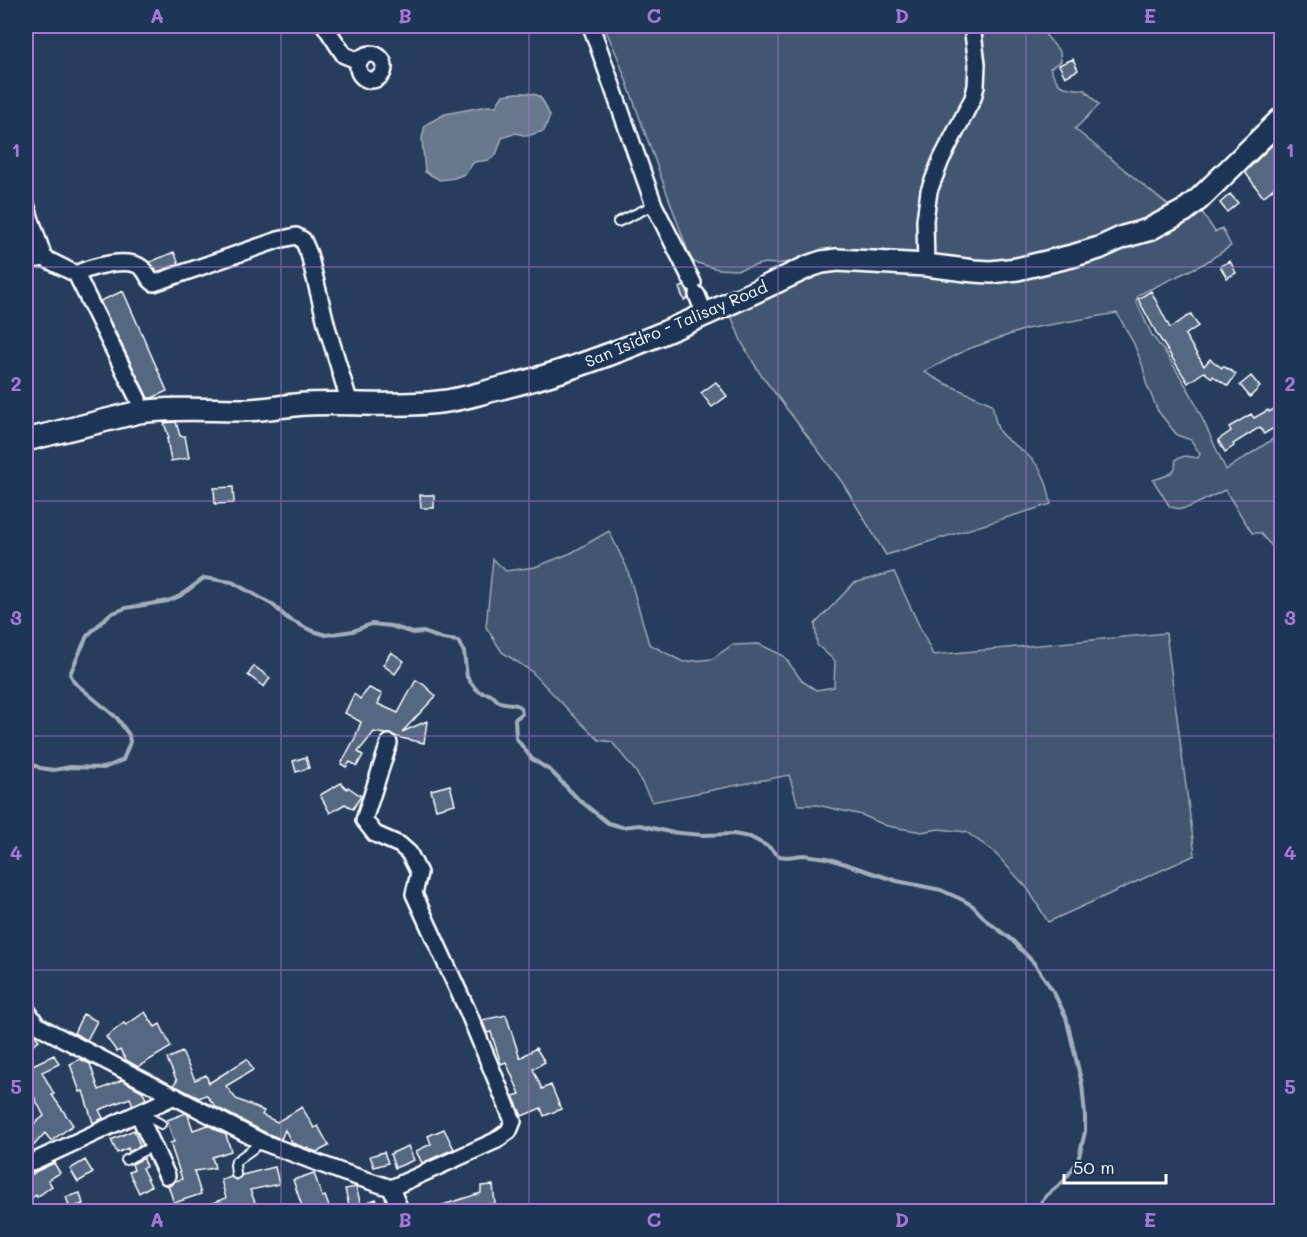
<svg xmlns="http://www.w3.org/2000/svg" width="1307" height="1237" font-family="Mali,sans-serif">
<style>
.green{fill:#425672;stroke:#a0aab8;stroke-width:1.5}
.water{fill:#67788e;stroke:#a4aebb;stroke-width:1.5}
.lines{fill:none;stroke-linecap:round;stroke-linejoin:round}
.stream{stroke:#a4aebb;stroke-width:4}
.building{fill:#556781;stroke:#fff;stroke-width:1.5}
.lane-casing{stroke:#fff;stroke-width:12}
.street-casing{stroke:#fff;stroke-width:20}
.secondary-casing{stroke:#fff;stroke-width:26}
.lane{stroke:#1d3557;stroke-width:8}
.street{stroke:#1d3557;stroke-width:15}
.secondary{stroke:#1d3557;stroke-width:21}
.grid{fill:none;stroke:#a976d5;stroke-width:1.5;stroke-opacity:0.55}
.labels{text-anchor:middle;stroke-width:5;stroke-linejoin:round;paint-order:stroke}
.street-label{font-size:16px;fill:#fff;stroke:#1d3557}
.neatline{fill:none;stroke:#a976d5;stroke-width:2}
.grid-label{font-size:20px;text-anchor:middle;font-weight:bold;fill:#a976d5}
</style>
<rect width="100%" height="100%" fill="#263d5e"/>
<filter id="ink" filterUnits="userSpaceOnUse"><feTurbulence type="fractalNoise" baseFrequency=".0167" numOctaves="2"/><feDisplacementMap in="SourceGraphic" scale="12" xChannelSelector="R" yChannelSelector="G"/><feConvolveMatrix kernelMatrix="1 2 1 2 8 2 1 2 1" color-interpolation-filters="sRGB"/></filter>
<g filter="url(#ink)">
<!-- green -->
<path class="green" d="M604,26H1038L1060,52L1061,61L1050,68C1061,92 1061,86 1085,90L1099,105L1075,129L1159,198L1167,204L1171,212L1142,227L1003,264L885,251H832L806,255L790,262L775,264L765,263L737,270L718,269L694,262L690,257L618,58Z
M1199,207L1215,232L1222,228L1231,246L1205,263L1138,295L1136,301L1152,335L1167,355L1191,394L1226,470L1273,439L1281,437V553H1278L1260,533H1252L1225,490L1190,507L1181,509L1170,507L1153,480C1160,478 1172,475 1175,468C1176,465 1175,462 1176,459L1185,456L1198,458L1200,454L1191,440L1177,435L1158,411L1146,383L1143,367L1134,344L1117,313L1026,329L968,349L924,372L944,383L992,404C994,412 995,423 999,431C1004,439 1013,443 1020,449C1041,464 1047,479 1051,504L886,555L842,482L759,372L742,343L730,313L815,268L973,277Z
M609,531L627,568L649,644L683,662L712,659L732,645L759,644L784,656L802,681L816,690L834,687L835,661L817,645L815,624L854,583L894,572L933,655L1166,633L1195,855L1048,922L1028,889L993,851L966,832L939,829L922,832L887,826L862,815L817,805H798L789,775L652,802L636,772L612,742L599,740L577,719L531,671L502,652L486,627L493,559L506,571L535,567L571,553Z"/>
<!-- water -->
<path class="water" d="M517,93C541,92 541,96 550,116L544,131L527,136L516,133L502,138L496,155L489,160L474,162L465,174L454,178L440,180L425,172L422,139L425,125L445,114L487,106H496L503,95Z"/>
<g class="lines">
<!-- stream -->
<path class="stream" d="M26,761L40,768L54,770L70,767L104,768L123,760L130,742L129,735L117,718L75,683L70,674L87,636L110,614L126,608L168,601L180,596L204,578L232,582L273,605L287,618L310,630L326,635L353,631L371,624L391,626L413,633L423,632L443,639L458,641L464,652L467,677L475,688L480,692L492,695L499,702L517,705L521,708L522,714L515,719L516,738L532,759L551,771L578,799L608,823L622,827L640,825L669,832L702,835L733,834L750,837L769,847L779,856L787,857L803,855L827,858L897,881L941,890L963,900L973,906L987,921L1012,940L1034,963L1053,991L1066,1017L1082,1084L1085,1116V1132L1078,1161L1064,1181L1047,1195L1042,1201L1036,1212"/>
</g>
<!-- building -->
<path class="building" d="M1073,59L1078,70L1065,77L1059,65Z
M1281,136V182L1263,197L1245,172Z
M1230,194L1238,203L1227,212L1220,203Z
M174,252L179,264L157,272L150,262Z
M1230,261L1236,273L1227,278L1220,266Z
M684,286L688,291V299L684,300L679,288Z
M123,291L167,391L152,398H148L100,301Z
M1151,291L1170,328L1191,314L1198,326L1185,335L1204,366L1210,359L1222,368L1223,366L1236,374L1228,386L1213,376L1212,378L1204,372L1188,383L1157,334L1138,299Z
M1251,376L1260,387L1250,397L1240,385Z
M716,382L727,396L712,407L701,393Z
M1281,405V417L1274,421L1277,426L1264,434L1260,427L1233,444L1234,446L1225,452L1218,440L1231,431L1229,427L1251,414L1254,418L1268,410L1269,412Z
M176,422L180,436H185L189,458L171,461L167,439L169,438L164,423Z
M233,487L234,503L215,504L214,488Z
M420,495H434V508H421Z
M391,652L404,661L395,674L383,665Z
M254,666L270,678L264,687L248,675Z
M416,680L423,684L436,696L402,732L427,721L424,743L397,737L391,734H385L374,732L358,752L363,755L357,766L350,762L346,767L341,764L355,738L361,722L345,713L354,694L360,699L369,688L382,694L378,704L398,713Z
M306,757L309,768L296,772L293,761Z
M341,783L347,789L348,787L361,796L353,809L345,804L330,813L320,795Z
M450,785L455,804L436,809L431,790Z
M145,1012L155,1027L160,1024L171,1047L138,1067L126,1060L120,1050L117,1052L106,1037L124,1023L126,1025Z
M83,1014L97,1021L87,1040L74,1033Z
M506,1015L520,1058L536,1048L545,1062L533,1069L542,1089L551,1085L561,1109L544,1116L541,1108L522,1116L513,1096L520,1094L506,1062L501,1064L491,1032L487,1033L482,1020Z
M26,1025L39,1040L26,1049Z
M182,1052L195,1080L206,1075L209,1083L247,1059L253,1070L226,1086L236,1099L264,1111L262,1115L277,1122L302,1107L314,1128L318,1126L329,1146L317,1152L309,1149L308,1147L306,1148L292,1143L285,1130L281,1139L266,1133L216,1107L206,1095L199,1098L173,1085L177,1081L167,1059Z
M54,1055L59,1064L42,1072L54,1094L52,1095L73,1125L51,1141L45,1133L26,1154V1130L44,1116L26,1081V1068Z
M80,1059L90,1064L99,1090L122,1080L142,1091L146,1099L133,1105L130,1098L99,1110L103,1118L93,1123L83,1091L80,1092L70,1064Z
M186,1113L188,1115L193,1130L208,1125L226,1135L231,1151L212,1157L215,1168L194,1171L201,1194L174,1203L168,1185H172L175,1181L182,1179L170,1143L174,1142L167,1120Z
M444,1129L454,1149L422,1163L416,1151L431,1144L428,1136Z
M134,1130L140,1146L129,1152L128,1148L117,1153L111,1140Z
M408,1146L414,1160L395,1168L390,1154Z
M384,1152L388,1163L374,1167L370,1156Z
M144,1158L146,1167L142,1168L151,1186L139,1193L129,1172L134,1170L132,1164Z
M85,1160L93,1173L78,1182L70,1169Z
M54,1163L60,1173L48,1180L52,1186L37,1197L36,1195L26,1202V1179L37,1171Z
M275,1167L279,1184L250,1190L259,1212H194L193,1210L226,1198L221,1180L231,1177L237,1180L242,1175Z
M314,1173L322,1197L325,1196L331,1212H304L293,1180Z
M493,1185L495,1204L479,1205L480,1212H430V1209L481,1193V1186Z
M356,1187L361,1205L376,1199L381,1212H347L350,1210L345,1189Z
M80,1193L83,1204L70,1208L66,1197Z"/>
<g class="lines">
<defs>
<path id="lane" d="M618,222L654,205
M140,1118H150L161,1124
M126,1160L153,1146
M236,1174L235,1165L236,1161L262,1142"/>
<path id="street" d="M325,26L344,55L359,61
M591,26L654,205L693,283
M358 67a13 13 0 1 1 26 0a13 13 0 1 1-26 0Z
M26,205L44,258
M26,261L44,258L76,274
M926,265L925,220L929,191L941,160L973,98L976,86L977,64L972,26
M697,295L705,315
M138,399L76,274C90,267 129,256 142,268C148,273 147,279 154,283L278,240L296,236L303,240L309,254L327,327L350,404
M389,743L364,820L375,834L400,845L409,853L419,873L414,894L468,1012L513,1121L509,1131L495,1141L391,1188
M26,1009L37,1025L52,1033L262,1142L342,1172L391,1188L401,1212
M138,1113L167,1176
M26,1165L175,1096"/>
<path id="secondary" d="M26,440L139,412C174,407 209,410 244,410C265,410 286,405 307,404C351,402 396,407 439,402C460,400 481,393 501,388C609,362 710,313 810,266L822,262L837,260L926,265L974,271L991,272L1017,269L1072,256L1099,248L1123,237L1148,230L1184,211L1199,199L1282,118"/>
</defs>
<!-- lane casing -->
<use href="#lane" class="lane-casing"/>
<!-- street casing -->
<use href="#street" class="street-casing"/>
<!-- secondary casing -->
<use href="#secondary" class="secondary-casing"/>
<!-- lane -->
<use href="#lane" class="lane"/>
<!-- street -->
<use href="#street" class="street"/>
<!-- secondary -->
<use href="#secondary" class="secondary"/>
</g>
</g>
<!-- grid -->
<path class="grid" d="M281,26V1212M529,26V1212M778,26V1212M1026,26V1212M26,267H1282M26,501H1282M26,736H1282M26,970H1282"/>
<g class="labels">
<!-- street labels -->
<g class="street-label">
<text transform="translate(676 324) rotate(-23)" y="6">San Isidro - Talisay Road</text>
</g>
</g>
<!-- margin -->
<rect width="1307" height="1237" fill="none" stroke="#1d3557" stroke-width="66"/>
<!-- scale -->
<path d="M1064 1174v9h102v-9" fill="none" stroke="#ffffff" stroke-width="3"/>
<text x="1073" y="1174" font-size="18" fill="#ffffff" stroke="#1d3557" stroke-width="4.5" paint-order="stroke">50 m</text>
<rect x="33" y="33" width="1241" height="1171" class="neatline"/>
<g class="grid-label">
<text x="157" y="23">A</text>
<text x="405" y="23">B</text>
<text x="654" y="23">C</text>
<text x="902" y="23">D</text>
<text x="1150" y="23">E</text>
<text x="16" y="157">1</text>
<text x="1290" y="157">1</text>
<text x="16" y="391">2</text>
<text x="1290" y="391">2</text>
<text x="16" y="625">3</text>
<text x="1290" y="625">3</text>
<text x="16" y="860">4</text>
<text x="1290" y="860">4</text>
<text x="16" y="1094">5</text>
<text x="1290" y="1094">5</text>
<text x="157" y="1227">A</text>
<text x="405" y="1227">B</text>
<text x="654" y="1227">C</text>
<text x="902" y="1227">D</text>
<text x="1150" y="1227">E</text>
</g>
</svg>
